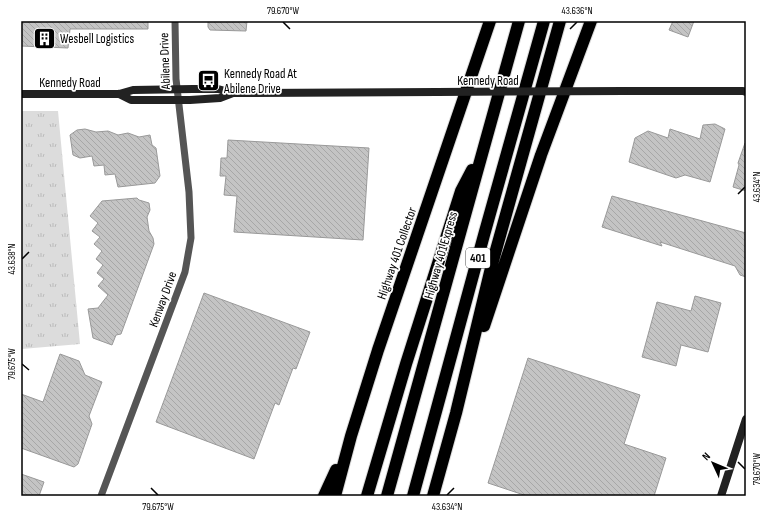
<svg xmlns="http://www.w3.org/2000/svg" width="767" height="517" font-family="'Sofia Sans Condensed',sans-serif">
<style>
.park{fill:url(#park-tufts)}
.building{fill:url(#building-back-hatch);stroke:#999}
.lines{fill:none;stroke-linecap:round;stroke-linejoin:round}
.motorway-casing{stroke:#dbdbdb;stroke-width:14}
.minor{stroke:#555;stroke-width:7}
.secondary{stroke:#222;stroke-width:8}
.motorway{stroke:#000;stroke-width:12}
.secondary-bridge{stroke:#222;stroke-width:8}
.ticks{fill:none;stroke:#000;stroke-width:1.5}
.labels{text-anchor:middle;stroke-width:3.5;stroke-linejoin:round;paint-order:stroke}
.shield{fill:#fff;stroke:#4c4c4c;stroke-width:1}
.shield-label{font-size:12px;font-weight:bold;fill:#000}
.poi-label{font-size:13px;fill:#000;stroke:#fff;text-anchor:start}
.street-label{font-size:13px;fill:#000;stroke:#fff}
.neatline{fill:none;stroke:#000;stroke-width:1.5}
.ticks-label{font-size:10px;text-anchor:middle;fill:#000}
</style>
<defs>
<pattern id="park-tufts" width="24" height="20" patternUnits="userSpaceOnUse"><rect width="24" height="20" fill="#dcdcdc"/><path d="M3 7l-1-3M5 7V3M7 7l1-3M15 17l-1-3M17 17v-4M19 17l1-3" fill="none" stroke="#bbb"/></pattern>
<pattern id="building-back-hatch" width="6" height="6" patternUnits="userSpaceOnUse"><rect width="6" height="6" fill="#c4c4c4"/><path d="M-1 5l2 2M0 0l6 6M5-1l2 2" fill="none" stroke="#a7a7a7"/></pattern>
</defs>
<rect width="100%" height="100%" fill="#fff"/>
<!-- park -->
<path class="park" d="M21,111H58L80,344L22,349L21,352Z"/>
<!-- building -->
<path class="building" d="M21,21H148V29H70L68,48L21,46Z
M208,21H247L246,31L210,30L208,27Z
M673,21H694L688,37L669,30Z
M715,124L725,129L710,182L685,175L676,178L629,162L635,138L648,131L668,138L670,129L700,139L703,125Z
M85,129L96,132L108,131L118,135L128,133L139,137L150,135L152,145L156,148L160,176L155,183L118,187L115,174L105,175L104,165L94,166L92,156L80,158L73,155L70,135L77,130Z
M228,140L369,148L363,240L234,232L237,196L224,195L226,176H220L221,158H227Z
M745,143H746V191L733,187L739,165L738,163Z
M612,196L746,233V277L740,275L735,266L660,242L662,246L602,227Z
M137,198L139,200L149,203L150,210L147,217L149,231L153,238L154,244L121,334L116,335L112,345L93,338L88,309L98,308L108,295L98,286L104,279L97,273L103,265L96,259L102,251L94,244L100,237L92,231L98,223L90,216L102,201Z
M204,293L310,332L296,369L293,368L279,405L275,403L254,459L156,422Z
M695,296L721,303L708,352L681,345L676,366L642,357L657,302L691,311Z
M60,354L79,361L85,375L102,382L89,416L92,424L78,464L74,467L21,448V394L43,402Z
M528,358L640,395L624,444L666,458L654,496H527L488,483Z
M21,474L44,482L39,496H21Z"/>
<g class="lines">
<defs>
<path id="motorway" d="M484,326L541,155L591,21
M324,496L336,470
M335,496L351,436L378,350L490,21
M367,496L406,364L461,191L472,170
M387,496L519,21
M413,496L484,235L544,21
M433,496L456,413L491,268L560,21"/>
</defs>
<!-- motorway casing -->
<use href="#motorway" class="motorway-casing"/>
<!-- minor -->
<path class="minor" d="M101,496L185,272L191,238L189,192L176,79L175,21"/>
<!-- secondary -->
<path class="secondary" d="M624,91H743L746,92
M21,94H119L133,90L193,89H218L233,93L437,92
M119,94L131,100H190L220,98L233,93
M721,496L746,419"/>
<!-- motorway -->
<use href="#motorway" class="motorway"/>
<!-- secondary-bridge -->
<path class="secondary-bridge" d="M437,92L624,91"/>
</g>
<!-- ticks -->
<path class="ticks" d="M283,22L290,29M570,29L577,22M738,194L745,187M22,259L29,252M22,364L29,370M738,462L745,469M151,488L158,495M447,495L454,488"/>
<!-- icons -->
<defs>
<symbol id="building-square" viewBox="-11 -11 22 22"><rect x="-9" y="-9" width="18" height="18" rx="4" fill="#000" stroke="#fff"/><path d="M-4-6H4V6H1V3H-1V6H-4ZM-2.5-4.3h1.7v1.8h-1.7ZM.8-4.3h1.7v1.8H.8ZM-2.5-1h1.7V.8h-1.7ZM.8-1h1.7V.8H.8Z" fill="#fff"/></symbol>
<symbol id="bus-square" viewBox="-11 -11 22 22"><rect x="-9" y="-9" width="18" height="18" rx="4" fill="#000" stroke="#fff"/><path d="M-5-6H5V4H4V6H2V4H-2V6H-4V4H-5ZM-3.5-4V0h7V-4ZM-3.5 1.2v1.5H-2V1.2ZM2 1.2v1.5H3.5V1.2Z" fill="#fff"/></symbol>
</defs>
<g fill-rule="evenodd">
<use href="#building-square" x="32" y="26" width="25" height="25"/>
<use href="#bus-square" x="196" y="68" width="25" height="25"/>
</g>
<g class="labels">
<!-- shield labels -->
<rect class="shield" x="466" y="248" width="24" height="20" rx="3"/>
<g class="shield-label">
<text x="478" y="262">401</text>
</g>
<!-- poi labels -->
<g class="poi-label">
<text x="60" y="43">Wesbell Logistics</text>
<text x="224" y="78">Kennedy Road At<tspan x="224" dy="15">Abilene Drive</tspan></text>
</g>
<!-- street labels -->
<g class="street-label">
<text transform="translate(164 61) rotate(-92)" y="5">Abilene Drive</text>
<text x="488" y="85">Kennedy Road</text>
<text x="70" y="87">Kennedy Road</text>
<text transform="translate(396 253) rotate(-71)" y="5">Highway 401 Collector</text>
<text transform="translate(440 255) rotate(-74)" y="5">Highway 401 Express</text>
<text transform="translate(162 299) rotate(-70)" y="5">Kenway Drive</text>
</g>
</g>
<!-- border -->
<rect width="767" height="517" fill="none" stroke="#ffffff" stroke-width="44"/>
<!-- north arrow -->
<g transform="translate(713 463) rotate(314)" stroke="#ffffff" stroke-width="3" paint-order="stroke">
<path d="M0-3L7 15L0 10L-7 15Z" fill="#000000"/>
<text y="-6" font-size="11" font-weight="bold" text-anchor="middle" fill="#000000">N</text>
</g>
<rect x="22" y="22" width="723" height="473" class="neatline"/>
<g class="ticks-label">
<text x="283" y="14">79.670°W</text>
<text x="577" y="14">43.636°N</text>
<text transform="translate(756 187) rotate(-90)" y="4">43.634°N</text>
<text transform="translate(11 259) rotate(-90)" y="4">43.638°N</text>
<text transform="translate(11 364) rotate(-90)" y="4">79.675°W</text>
<text transform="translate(756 469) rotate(-90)" y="4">79.670°W</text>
<text x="158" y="510">79.675°W</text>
<text x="447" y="510">43.634°N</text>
</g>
</svg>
